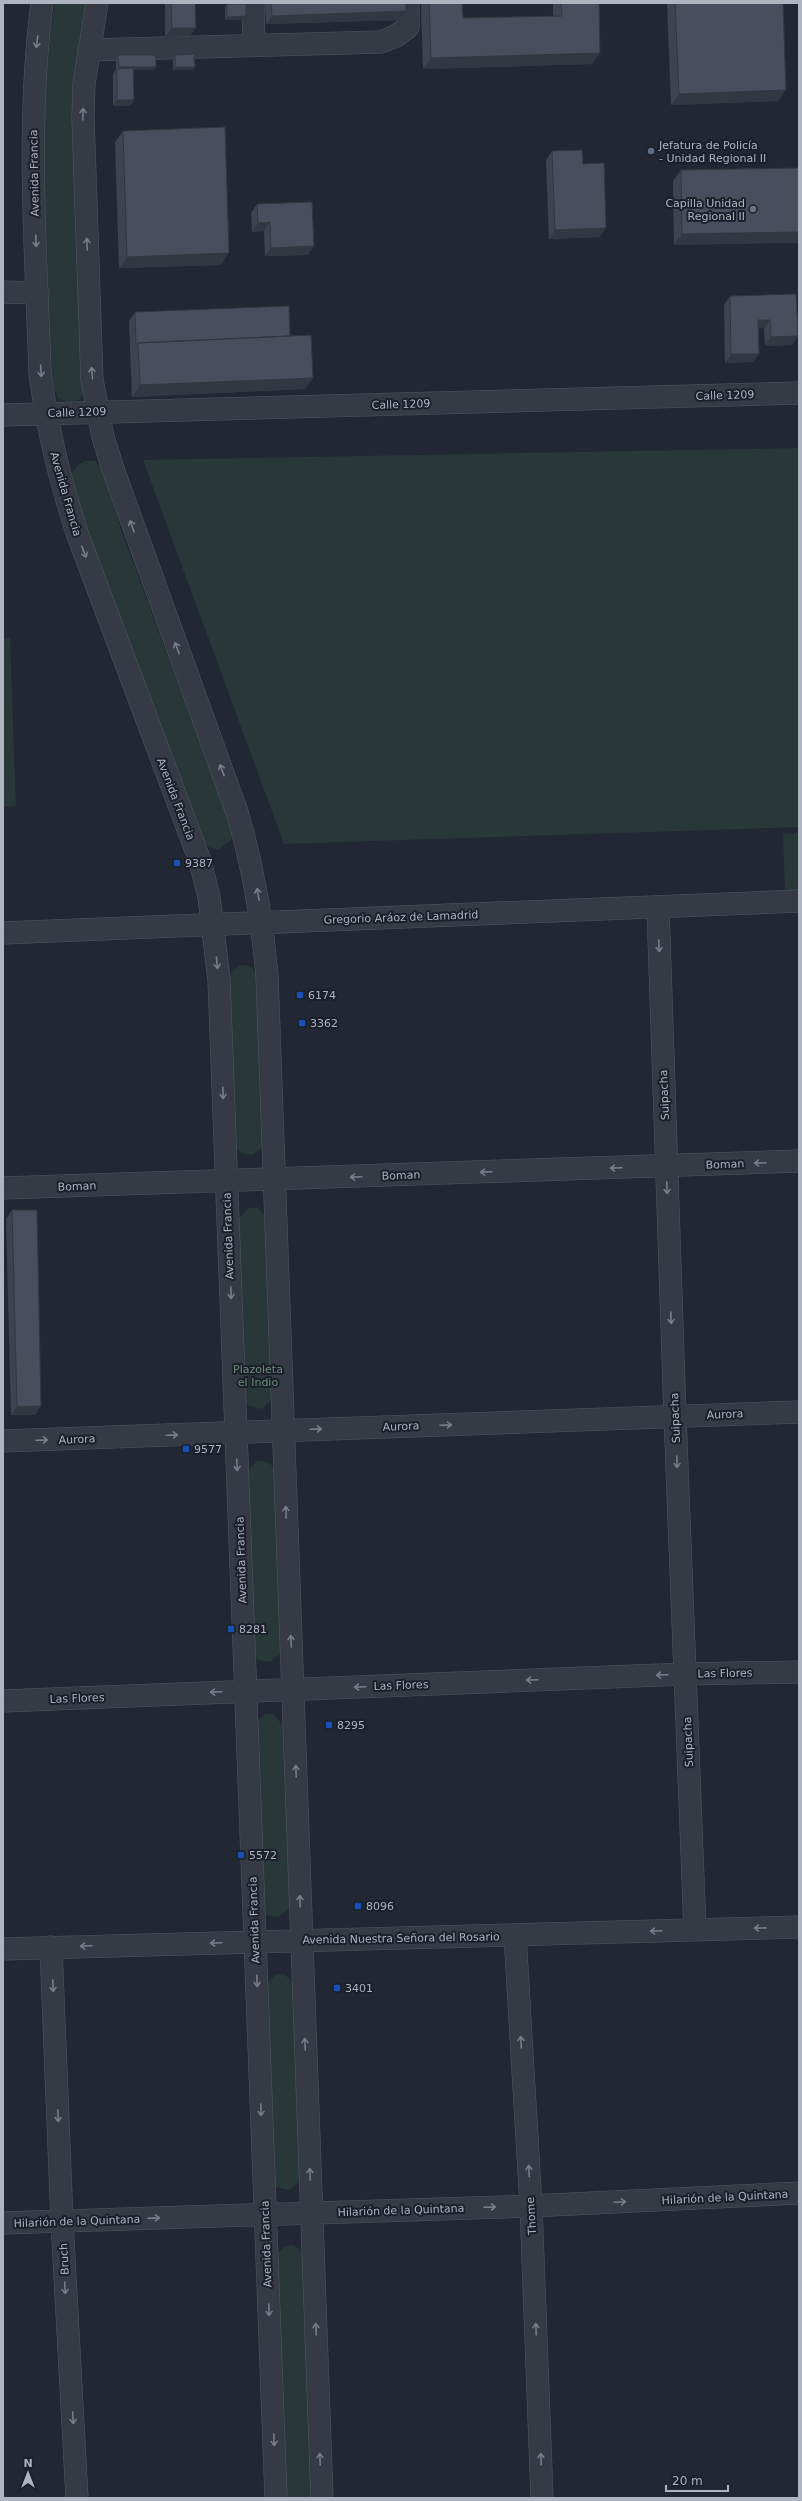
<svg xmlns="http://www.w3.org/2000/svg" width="802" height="2501" font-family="'DejaVu Sans',sans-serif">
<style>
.green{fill:#283738}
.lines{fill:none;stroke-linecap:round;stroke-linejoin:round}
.minor-casing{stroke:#525762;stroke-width:23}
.minor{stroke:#353a44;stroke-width:22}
.wall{fill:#3e4350}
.shaded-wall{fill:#323741}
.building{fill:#484e5d;stroke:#323741}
.oneway{stroke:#787d89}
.service-dot{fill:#5c6f8a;stroke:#1a1f29;stroke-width:1.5}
.worship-dot{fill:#6b7280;stroke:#1a1f29;stroke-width:1.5}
.transit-dot{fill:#1a4fb4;stroke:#1a1f29;stroke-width:1.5}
.labels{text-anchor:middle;stroke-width:4;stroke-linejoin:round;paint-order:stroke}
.poi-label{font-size:11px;fill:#afb4c1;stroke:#1a1f29;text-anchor:start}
.street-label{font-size:11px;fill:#afb4c1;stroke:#1a1f29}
.park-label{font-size:11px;fill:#6a8e76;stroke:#1a1f29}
</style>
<rect width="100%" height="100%" fill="#222833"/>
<!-- green -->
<path class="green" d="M55,3H86L75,74L84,392L79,400L70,402L59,399C45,376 49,314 48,285C46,192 37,96 55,3Z
M799,448V827L284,844L143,460Z
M85,461H95L102,469L123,535L230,824L233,833L231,840L218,850L209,847L203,840L92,544L73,485L72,473L77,466Z
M3,638H10L16,806L3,807Z
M799,833V894H785L783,834Z
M247,965L253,969L257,976L264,1141L262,1148L252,1155L240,1153L236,1148L228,976L239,966Z
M249,1208H257L267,1218L271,1401L262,1409L249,1406L246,1401L238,1219Z
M257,1461C267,1461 271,1463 276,1471L282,1648L280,1654L270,1662L258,1660L254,1654L247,1472Z
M265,1714H273L283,1725L291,1903L289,1909L279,1917L266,1915L263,1909L254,1725Z
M276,1974H284L295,1984L301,2176L299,2182L289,2190L276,2187L273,2182L265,1985Z
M293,2245L299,2249L303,2256L311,2498H281L274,2257L285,2246Z"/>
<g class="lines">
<defs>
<path id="minor" d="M42,3C26,126 36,250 40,373C47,428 60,480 77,533L200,861L209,897L219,980L276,2498
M97,3L84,84L83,117L92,380L103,437L113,469L237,812C253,866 262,918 267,975L322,2498
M253,3L254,45
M89,50L381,42L396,36L408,27V3
M3,292L38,293
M3,415L799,393
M658,907L675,1416L695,1930
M3,933L799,901
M3,1188L799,1161
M3,1441L799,1412
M3,1701L685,1674L799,1672
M515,1935L531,2206L542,2498
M51,1947L62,2221L77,2498
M3,1949L799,1927
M3,2223L531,2206L799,2193"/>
</defs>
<!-- minor casing -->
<use href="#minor" class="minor-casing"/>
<!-- minor -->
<use href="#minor" class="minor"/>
</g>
<!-- wall -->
<path class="wall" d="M165,3H195L190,36L165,37Z
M265,3H406V11L400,20L266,24Z
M421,3H462L463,18L553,16V3H599L600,53L592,64L423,69Z
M667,3H783L778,101L671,105Z
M227,4L244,20H225V7Z
M118,55L154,70H133L134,100L130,106H113V74L116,69V58Z
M175,55L193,70H173V58Z
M123,131L221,265L119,268L115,142Z
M552,151L583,164L600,237L549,239L546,160Z
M799,168L674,245L673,181L681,170Z
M257,204L308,255L265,256L264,231L252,232L251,213Z
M730,296L798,336L792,345L765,346L764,328H759L753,362L725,363L724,305Z
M135,312L290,336L313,378L305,389L132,397L129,321Z
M12,1210L35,1415H11L6,1219Z"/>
<!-- shaded-wall -->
<path class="shaded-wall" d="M406,11L400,20L266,24L272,16Z
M246,16L244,20H225L227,17Z
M172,28H196L190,36L165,37Z
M600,53L592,64L423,69L431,58Z
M119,67H156L154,70H116Z
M175,67H195L193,70H173Z
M786,90L778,101L671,105L679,94Z
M117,100H134L130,106H113Z
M270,222L264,231L252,232L258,223Z
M606,228L600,237L549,239L555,230Z
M799,232V243L674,245L682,234Z
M314,246L308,255L265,256L271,248Z
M229,253L221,265L119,268L127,257Z
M758,320H770L764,328L752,329Z
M798,336L792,345L765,346L771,337Z
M731,354H759L753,362L725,363Z
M313,378L305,389L132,397L140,385Z
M41,1406L35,1415H11L17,1407Z"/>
<!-- building -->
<path class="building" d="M171,3H195L196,28H172Z
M271,3H406V11L272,16Z
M429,3H462L463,18L562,16L561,3H599L600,53L431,58Z
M675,3H783L786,90L679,94Z
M227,4H246V16L227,17Z
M194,54L195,67H175V55Z
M118,55H156V67H119Z
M133,68L134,100H117V69Z
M225,127L229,253L127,257L123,131Z
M582,150L583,164L604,163L606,228L555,230L552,151Z
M799,168V232L682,234L681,170Z
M312,202L314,246L271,248L270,222L258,223L257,204Z
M796,294L798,336L771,337L770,320H758L759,354H731L730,296Z
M289,306L290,336L138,343L136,345L135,312Z
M311,335L313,378L140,385L138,343Z
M12,1210H37L41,1406L17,1407Z"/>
<!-- one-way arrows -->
<defs><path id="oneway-shaft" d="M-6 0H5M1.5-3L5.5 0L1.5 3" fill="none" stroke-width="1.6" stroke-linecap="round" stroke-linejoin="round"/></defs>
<g class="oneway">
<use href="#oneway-shaft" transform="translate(37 42) rotate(97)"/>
<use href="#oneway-shaft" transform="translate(83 114) rotate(-89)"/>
<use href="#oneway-shaft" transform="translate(36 241) rotate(88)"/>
<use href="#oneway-shaft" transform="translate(87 244) rotate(-92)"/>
<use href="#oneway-shaft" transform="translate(41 371) rotate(86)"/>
<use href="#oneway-shaft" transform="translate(92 373) rotate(-94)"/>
<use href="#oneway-shaft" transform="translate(132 526) rotate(-109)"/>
<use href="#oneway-shaft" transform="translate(84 552) rotate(70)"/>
<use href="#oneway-shaft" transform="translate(177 648) rotate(-111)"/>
<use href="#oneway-shaft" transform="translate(222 770) rotate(-110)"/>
<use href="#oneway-shaft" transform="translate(258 894) rotate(-100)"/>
<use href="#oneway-shaft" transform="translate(659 946) rotate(88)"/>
<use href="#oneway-shaft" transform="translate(217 963) rotate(84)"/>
<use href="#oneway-shaft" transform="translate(223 1093) rotate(88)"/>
<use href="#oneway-shaft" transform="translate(760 1163) rotate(178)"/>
<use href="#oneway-shaft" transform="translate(616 1168) rotate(178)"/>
<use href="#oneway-shaft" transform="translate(486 1172) rotate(178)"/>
<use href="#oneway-shaft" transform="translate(356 1177) rotate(178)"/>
<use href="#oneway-shaft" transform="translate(667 1188) rotate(88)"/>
<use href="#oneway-shaft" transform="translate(231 1293) rotate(88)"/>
<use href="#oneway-shaft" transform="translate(671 1318) rotate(88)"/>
<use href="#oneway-shaft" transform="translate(446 1425) rotate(-2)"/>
<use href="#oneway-shaft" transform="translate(316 1429) rotate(-2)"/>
<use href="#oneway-shaft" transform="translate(172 1435) rotate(-2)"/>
<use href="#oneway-shaft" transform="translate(42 1440) rotate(-2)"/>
<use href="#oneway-shaft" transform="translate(677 1462) rotate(88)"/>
<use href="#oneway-shaft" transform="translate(237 1465) rotate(88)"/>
<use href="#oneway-shaft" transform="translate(286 1512) rotate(-92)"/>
<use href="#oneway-shaft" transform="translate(291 1641) rotate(-92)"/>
<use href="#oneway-shaft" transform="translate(662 1675) rotate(178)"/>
<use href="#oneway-shaft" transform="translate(532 1680) rotate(178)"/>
<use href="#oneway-shaft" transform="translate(360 1687) rotate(178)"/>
<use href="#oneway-shaft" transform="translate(216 1692) rotate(178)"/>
<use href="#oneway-shaft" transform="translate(296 1771) rotate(-92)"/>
<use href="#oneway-shaft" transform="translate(300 1901) rotate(-92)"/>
<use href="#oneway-shaft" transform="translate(760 1928) rotate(179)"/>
<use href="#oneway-shaft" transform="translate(656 1931) rotate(178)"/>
<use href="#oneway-shaft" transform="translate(216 1943) rotate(178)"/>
<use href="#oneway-shaft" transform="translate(86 1946) rotate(178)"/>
<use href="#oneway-shaft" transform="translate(257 1981) rotate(88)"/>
<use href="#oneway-shaft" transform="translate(53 1986) rotate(88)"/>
<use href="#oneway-shaft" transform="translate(521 2042) rotate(-93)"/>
<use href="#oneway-shaft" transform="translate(305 2044) rotate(-92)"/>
<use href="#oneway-shaft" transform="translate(261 2110) rotate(88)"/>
<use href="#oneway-shaft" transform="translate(58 2116) rotate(88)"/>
<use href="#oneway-shaft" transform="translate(529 2171) rotate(-93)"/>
<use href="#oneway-shaft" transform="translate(310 2174) rotate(-92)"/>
<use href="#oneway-shaft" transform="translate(620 2202) rotate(-3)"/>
<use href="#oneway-shaft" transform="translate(490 2207) rotate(-2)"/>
<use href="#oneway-shaft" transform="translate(154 2218) rotate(-2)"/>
<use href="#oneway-shaft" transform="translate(65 2288) rotate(87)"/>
<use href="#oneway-shaft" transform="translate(269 2310) rotate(88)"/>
<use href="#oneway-shaft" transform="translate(316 2329) rotate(-92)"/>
<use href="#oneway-shaft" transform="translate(536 2329) rotate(-92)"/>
<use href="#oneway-shaft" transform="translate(73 2418) rotate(87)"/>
<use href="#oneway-shaft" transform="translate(274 2440) rotate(88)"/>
<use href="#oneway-shaft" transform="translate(320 2459) rotate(-92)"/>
<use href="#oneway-shaft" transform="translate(541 2459) rotate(-92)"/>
</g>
<!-- markers -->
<circle class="service-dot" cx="651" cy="151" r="4"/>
<circle class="worship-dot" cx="753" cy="209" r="4"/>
<g class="transit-dot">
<rect x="173" y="859" width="8" height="8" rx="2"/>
<rect x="296" y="991" width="8" height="8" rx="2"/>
<rect x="298" y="1019" width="8" height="8" rx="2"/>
<rect x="182" y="1445" width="8" height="8" rx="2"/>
<rect x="227" y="1625" width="8" height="8" rx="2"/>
<rect x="325" y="1721" width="8" height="8" rx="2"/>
<rect x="237" y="1851" width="8" height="8" rx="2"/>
<rect x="354" y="1902" width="8" height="8" rx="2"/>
<rect x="333" y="1984" width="8" height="8" rx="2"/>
</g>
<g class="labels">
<!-- poi labels -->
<g class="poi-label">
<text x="659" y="149">Jefatura de Policía<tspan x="659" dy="13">- Unidad Regional II</tspan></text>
<text x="745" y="207" text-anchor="end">Capilla Unidad<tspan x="745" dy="13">Regional II</tspan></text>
<text x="185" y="867">9387</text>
<text x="308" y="999">6174</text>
<text x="310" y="1027">3362</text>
<text x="194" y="1453">9577</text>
<text x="239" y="1633">8281</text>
<text x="337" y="1729">8295</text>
<text x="249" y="1859">5572</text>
<text x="366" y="1910">8096</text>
<text x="345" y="1992">3401</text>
</g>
<!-- street labels -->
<g class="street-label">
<text transform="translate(34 173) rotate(-91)" y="4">Avenida Francia</text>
<text transform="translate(725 395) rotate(-2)" y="4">Calle 1209</text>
<text transform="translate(401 404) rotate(-2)" y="4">Calle 1209</text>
<text transform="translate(77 412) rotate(-2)" y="4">Calle 1209</text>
<text transform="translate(66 494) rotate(74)" y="4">Avenida Francia</text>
<text transform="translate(176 799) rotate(69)" y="4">Avenida Francia</text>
<text transform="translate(401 917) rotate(-2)" y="4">Gregorio Aráoz de Lamadrid</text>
<text transform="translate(664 1095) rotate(-92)" y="4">Suipacha</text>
<text transform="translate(725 1164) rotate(-2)" y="4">Boman</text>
<text transform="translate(401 1175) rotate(-2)" y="4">Boman</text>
<text transform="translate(77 1186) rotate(-2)" y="4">Boman</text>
<text transform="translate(228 1236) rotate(-92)" y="4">Avenida Francia</text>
<text transform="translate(725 1414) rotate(-2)" y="4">Aurora</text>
<text transform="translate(675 1418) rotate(-92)" y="4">Suipacha</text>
<text transform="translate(401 1426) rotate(-2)" y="4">Aurora</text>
<text transform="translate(77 1439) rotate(-2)" y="4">Aurora</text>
<text transform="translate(241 1560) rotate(-92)" y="4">Avenida Francia</text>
<text transform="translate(725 1673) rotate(-1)" y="4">Las Flores</text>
<text transform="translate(401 1685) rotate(-2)" y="4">Las Flores</text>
<text transform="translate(77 1698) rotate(-2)" y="4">Las Flores</text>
<text transform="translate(688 1742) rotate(-92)" y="4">Suipacha</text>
<text transform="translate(254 1920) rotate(-92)" y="4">Avenida Francia</text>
<text transform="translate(401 1938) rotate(-1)" y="4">Avenida Nuestra Señora del Rosario</text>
<text transform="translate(725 2197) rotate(-3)" y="4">Hilarión de la Quintana</text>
<text transform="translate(401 2210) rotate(-2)" y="4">Hilarión de la Quintana</text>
<text transform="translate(531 2216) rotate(-93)" y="4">Thome</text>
<text transform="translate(77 2221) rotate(-2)" y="4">Hilarión de la Quintana</text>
<text transform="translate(266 2244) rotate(-92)" y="4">Avenida Francia</text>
<text transform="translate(64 2259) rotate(-93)" y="4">Bruch</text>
</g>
<!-- park labels -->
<g class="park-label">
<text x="258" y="1373">Plazoleta<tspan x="258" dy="13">el Indio</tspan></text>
</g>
</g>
<!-- border -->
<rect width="802" height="2501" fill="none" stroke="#afb4c1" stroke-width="8"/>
<!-- north arrow -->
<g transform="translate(28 2473)" stroke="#1a1f29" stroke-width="3" paint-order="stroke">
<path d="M0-3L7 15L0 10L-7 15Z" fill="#afb4c1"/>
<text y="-6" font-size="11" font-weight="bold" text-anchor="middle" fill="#afb4c1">N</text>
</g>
<!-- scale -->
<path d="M666 2485v6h62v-6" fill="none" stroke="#afb4c1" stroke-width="2"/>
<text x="672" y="2485" font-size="12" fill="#afb4c1" stroke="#1a1f29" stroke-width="3" paint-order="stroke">20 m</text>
</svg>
